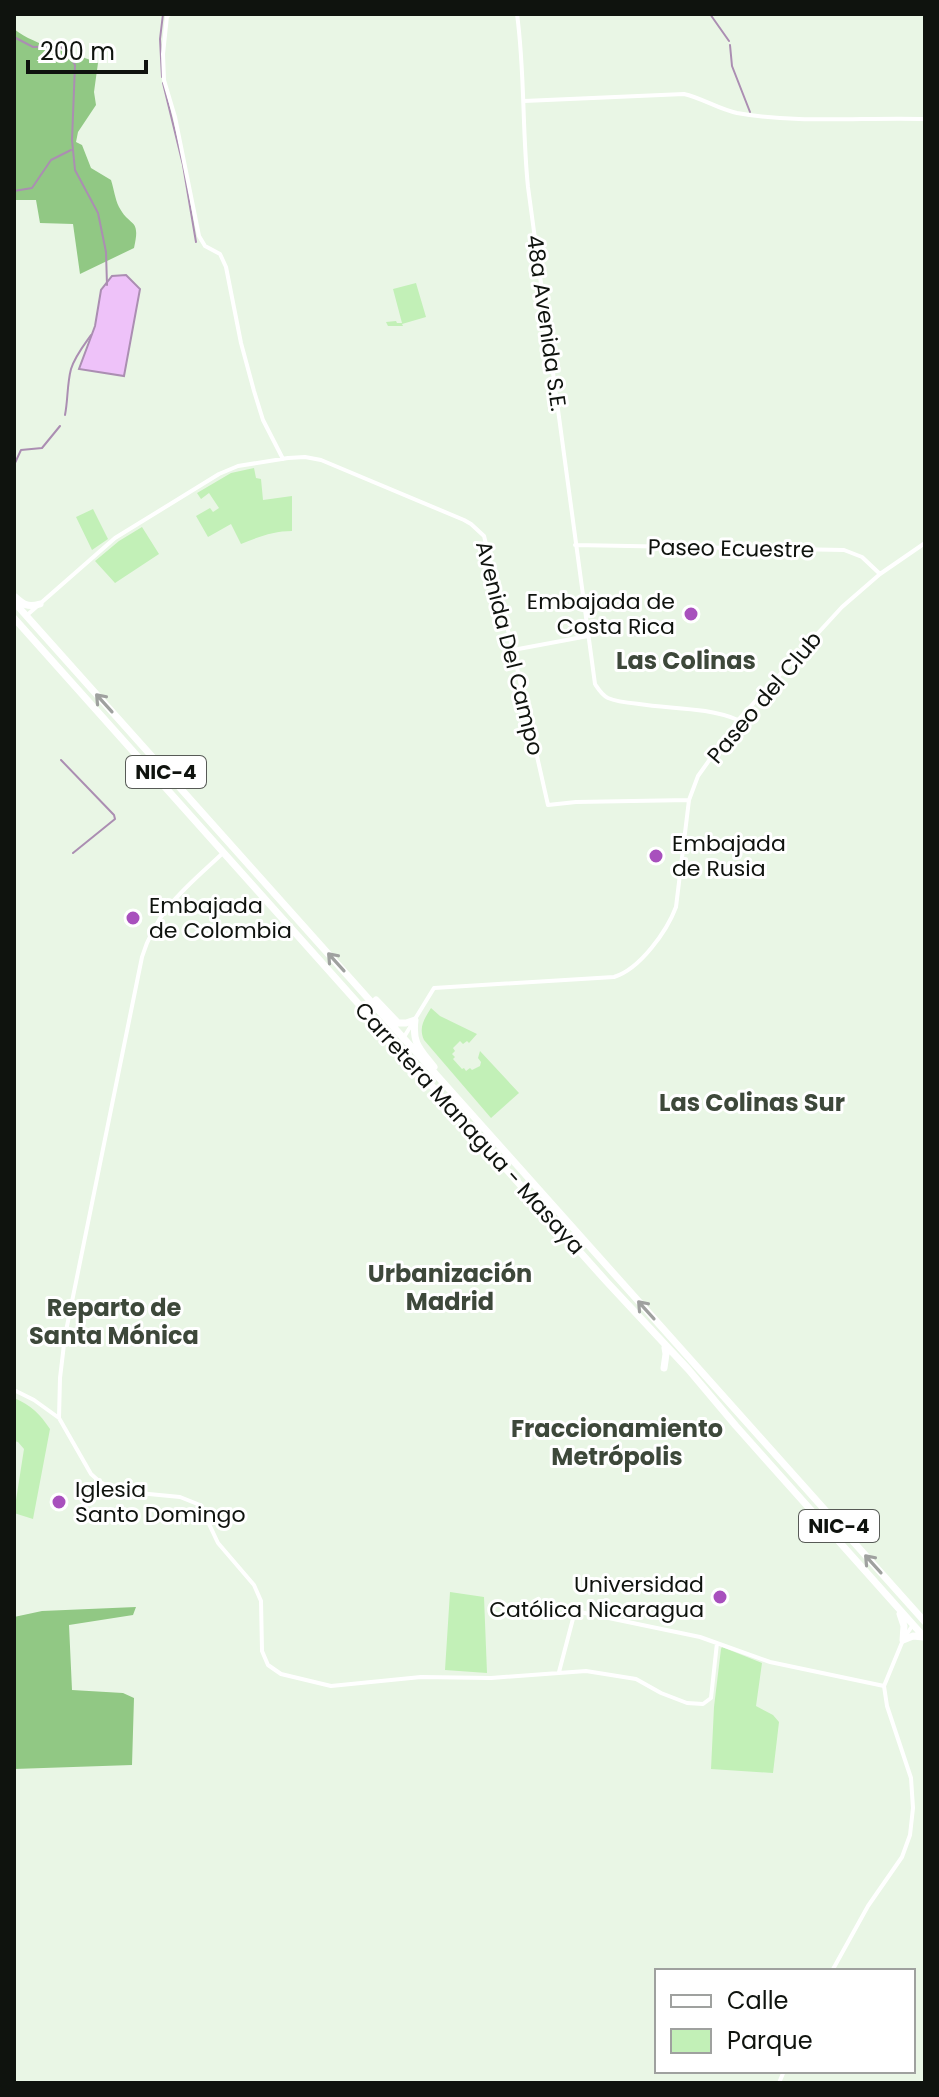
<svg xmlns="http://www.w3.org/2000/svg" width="939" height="2097" font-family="Poppins,sans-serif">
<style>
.green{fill:#c2f0b7}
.forest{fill:#91c884}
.water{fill:#eec2f9;stroke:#ab8eb2;stroke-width:2}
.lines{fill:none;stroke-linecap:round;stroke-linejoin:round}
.stream{stroke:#ab8eb2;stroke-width:2}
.tertiary{stroke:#fff;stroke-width:4}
.trunk{stroke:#fff;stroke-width:7}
.oneway{stroke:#9fa19f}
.poi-dot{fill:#a850bd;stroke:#fff;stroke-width:3}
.labels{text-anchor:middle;stroke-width:6;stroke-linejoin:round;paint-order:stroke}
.shield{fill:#fff;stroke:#575a56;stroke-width:2}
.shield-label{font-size:20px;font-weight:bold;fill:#0f130e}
.street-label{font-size:22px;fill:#0f130e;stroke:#fff}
.poi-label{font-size:22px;fill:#0f130e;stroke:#fff;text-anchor:start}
.neighbourhood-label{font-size:24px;font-weight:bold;fill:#3d483a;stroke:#fff}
</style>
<rect width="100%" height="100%" fill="#e9f6e5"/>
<!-- green -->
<path class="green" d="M416,283L426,317L402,324L403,326H388L386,322L396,321L397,323H402L393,289Z
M254,468L256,478L261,479L263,500L292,496V531C274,531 258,537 241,544L231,524L208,537L196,516L210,508L213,512L219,508L209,493L201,499L197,493L231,473Z
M93,509L108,539L92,550L76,517Z
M142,527L159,554L115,583L95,561L119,541Z
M431,1008L440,1016L477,1034L469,1043L467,1041L463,1044L460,1041L453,1048L455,1051L452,1054L455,1057L453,1059L462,1069L464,1068L466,1071L470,1068L472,1070L480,1066L481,1062L478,1058L480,1051L519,1093L491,1118L424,1040C418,1027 425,1018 431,1008Z
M14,1398C31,1405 40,1414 50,1429L33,1519L14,1513L24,1449L18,1442L14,1441Z
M450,1592L484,1597L487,1673L445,1670Z
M722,1647L762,1663L756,1706L773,1715L779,1722L773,1773L711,1769L714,1707L721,1649Z"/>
<!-- forest -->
<path class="forest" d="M14,29C37,47 72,52 98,63L94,92L96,105L78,132L76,142L82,145L91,168L111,180C114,189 115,199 119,207C130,228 141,217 134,248L80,274L73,224L40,223L36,200H14Z
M136,1607L133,1615L69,1625L72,1690L123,1693L134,1698L132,1765L14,1769V1617L42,1611Z"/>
<!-- water -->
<path class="water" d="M126,275L140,289L124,376L79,369L95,326L101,290L112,276Z"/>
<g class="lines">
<!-- stream -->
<path class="stream" d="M710,14L729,41
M14,37L33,47L60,46L70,56L75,65L72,140L75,170L98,213L106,252L107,285
M730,45L732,66L750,112
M162,77L160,39L163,14
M163,83L183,165L196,242
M14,191L32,188L51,160L71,150
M65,415C68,400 67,384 71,369C75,356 84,345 91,335
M14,465L21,450L42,448L60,426
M61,760L114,815L115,819L73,853"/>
<!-- tertiary -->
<path class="tertiary" d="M170,14L167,16L163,54L164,80L175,117L199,236L205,246L220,254L226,267L241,343L254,391L263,420L283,459
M517,14C525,72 522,129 528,187L595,684C599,690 602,695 608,698C617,702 629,703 639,704C671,709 707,707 738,720
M524,101L684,94C702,98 718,109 737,113C798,124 863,117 925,119
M575,545L844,550L862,557L880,574
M26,616L115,538L219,474L238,466L288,458L305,457L321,460L464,520L471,524L484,536L513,650L548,805L576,802L689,800
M513,650L588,636
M404,1037L434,988L614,977C640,969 667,931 676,907L689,800L698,776L738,720L842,607L880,574L925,543
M14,1390L34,1400L59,1418L91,1474L100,1482L112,1488L128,1492L180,1497L200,1505L218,1543L254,1585L261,1601L262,1651L268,1665L281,1674L331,1686L421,1677L491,1678L586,1671L636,1679L661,1693L687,1703L703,1704L711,1698L717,1643
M59,1418L60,1378L65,1336L142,957C157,908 189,885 224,852
M559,1672L575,1611L700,1637L770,1662L884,1686
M832,1971L868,1906L902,1857L910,1835L913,1808L911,1778L887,1706L884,1686L903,1640L912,1626
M779,2083L784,2071"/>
<!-- trunk -->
<path class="trunk" d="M14,596C23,604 27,608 40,604
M14,602L925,1622
M14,618L606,1281L688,1369L736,1426L925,1638
M376,1000L398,1023H406L415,1020C412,1044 420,1049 434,1067
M664,1368L666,1354L665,1348
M900,1614L904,1626L903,1640L913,1636L923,1637"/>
</g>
<!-- one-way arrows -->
<defs><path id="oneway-shaft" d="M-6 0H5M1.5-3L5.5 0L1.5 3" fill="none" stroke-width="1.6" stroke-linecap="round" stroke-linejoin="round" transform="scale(2)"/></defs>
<g class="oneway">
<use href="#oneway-shaft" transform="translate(104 703) rotate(-132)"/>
<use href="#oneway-shaft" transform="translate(336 962) rotate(-132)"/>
<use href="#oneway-shaft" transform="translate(646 1310) rotate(-132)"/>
<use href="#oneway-shaft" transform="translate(873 1564) rotate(-132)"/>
</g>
<!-- markers -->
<g class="poi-dot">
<circle cx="691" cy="614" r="8"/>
<circle cx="656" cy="856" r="8"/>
<circle cx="133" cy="918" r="8"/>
<circle cx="59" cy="1502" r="8"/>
<circle cx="720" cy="1597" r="8"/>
</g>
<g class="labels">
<!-- shield labels -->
<g class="shield">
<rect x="126" y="756" width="80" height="32" rx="6"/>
<rect x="799" y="1510" width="80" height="32" rx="6"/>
</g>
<g class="shield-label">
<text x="166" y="779">NIC-4</text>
<text x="839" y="1533">NIC-4</text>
</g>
<!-- street labels -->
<g class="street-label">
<text transform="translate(547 323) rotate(82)" y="8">48a Avenida S.E.</text>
<text transform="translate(731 548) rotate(1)" y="8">Paseo Ecuestre</text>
<text transform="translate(510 648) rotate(76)" y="8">Avenida Del Campo</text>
<text transform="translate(764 697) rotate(-50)" y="8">Paseo del Club</text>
<text transform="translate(470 1128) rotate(48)" y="8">Carretera Managua - Masaya</text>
</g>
<!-- poi labels -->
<g class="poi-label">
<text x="675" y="609" text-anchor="end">Embajada de<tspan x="675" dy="25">Costa Rica</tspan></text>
<text x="672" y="851">Embajada<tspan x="672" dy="25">de Rusia</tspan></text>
<text x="149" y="913">Embajada<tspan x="149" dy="25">de Colombia</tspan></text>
<text x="75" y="1497">Iglesia<tspan x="75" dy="25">Santo Domingo</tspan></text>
<text x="704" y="1592" text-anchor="end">Universidad<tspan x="704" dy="25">Católica Nicaragua</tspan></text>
</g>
<!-- neighbourhood labels -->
<g class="neighbourhood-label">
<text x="686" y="669">Las Colinas</text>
<text x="752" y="1111">Las Colinas Sur</text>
<text x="450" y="1282">Urbanización<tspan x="450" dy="28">Madrid</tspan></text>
<text x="114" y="1316">Reparto de<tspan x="114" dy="28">Santa Mónica</tspan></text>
<text x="617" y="1437">Fraccionamiento<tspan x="617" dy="28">Metrópolis</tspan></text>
</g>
</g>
<!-- border -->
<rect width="939" height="2097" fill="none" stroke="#0f130e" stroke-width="32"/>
<!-- legend -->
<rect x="655" y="1969" width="260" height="104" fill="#ffffff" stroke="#9fa19f" stroke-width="2"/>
<rect x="671" y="1995" width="40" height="12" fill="#ffffff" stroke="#9fa19f" stroke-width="2"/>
<text x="727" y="2009" font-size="24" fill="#0f130e">Calle</text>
<rect x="671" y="2029" width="40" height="24" fill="#c2f0b7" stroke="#9fa19f" stroke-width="2"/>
<text x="727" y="2049" font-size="24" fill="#0f130e">Parque</text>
<!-- scale -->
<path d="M28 60v12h118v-12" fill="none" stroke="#0f130e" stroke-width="4"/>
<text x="40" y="60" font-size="24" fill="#0f130e" stroke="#ffffff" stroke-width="6" paint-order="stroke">200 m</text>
</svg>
